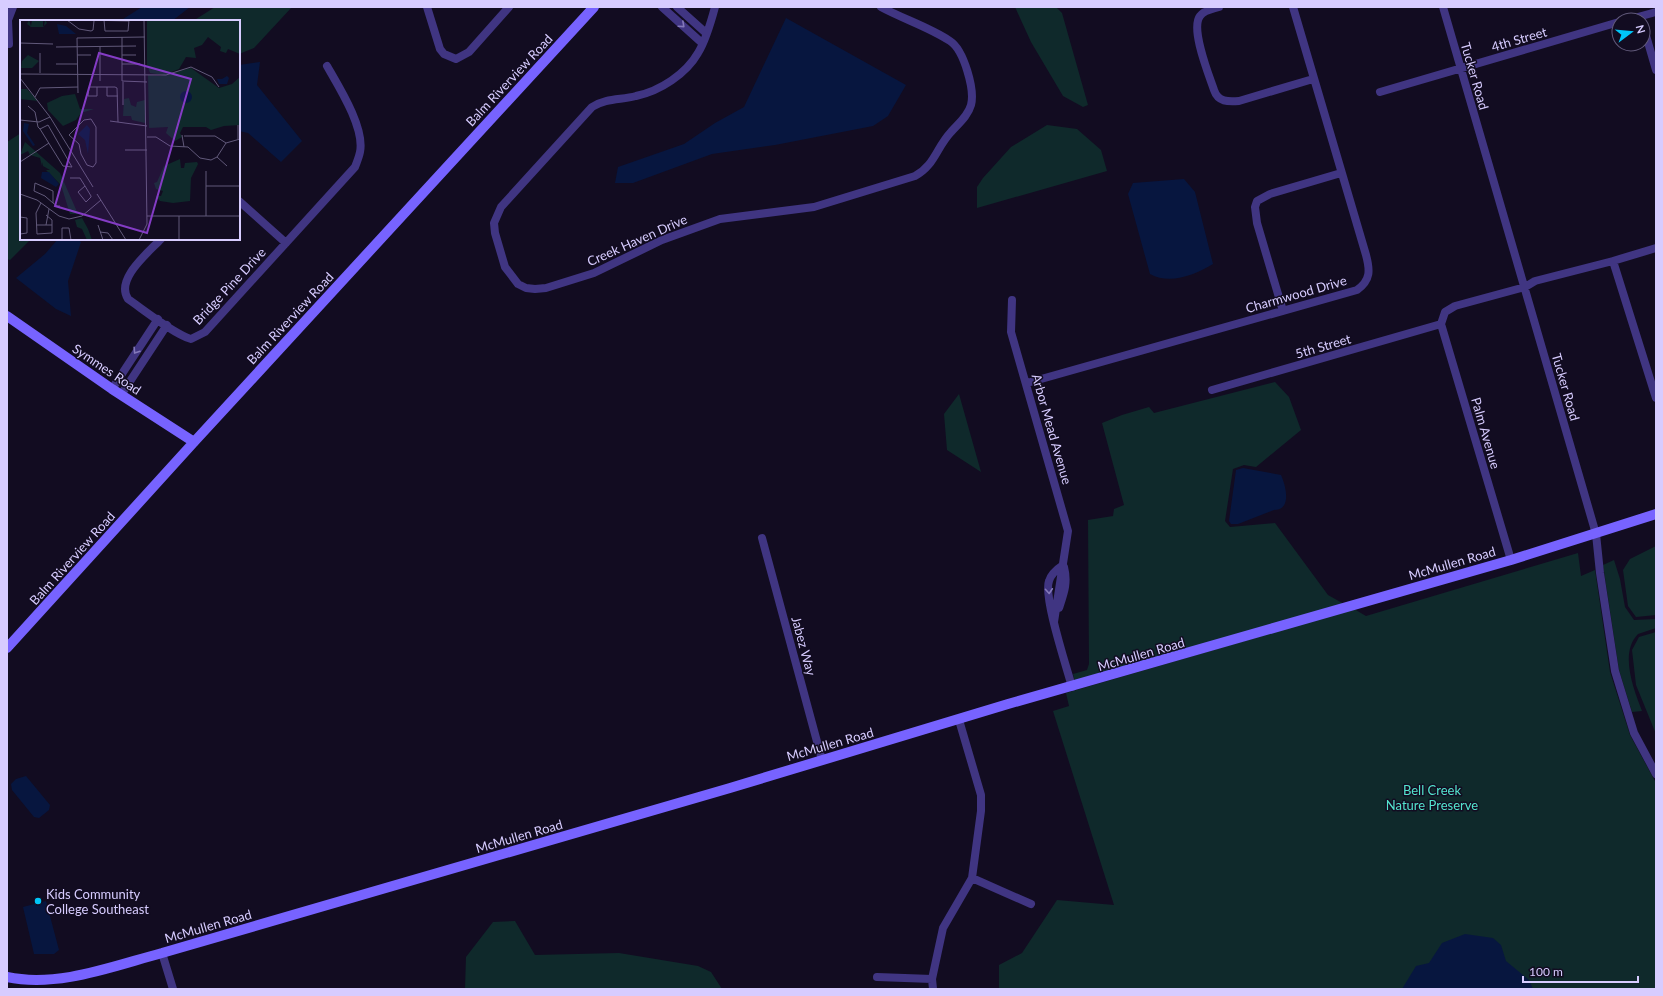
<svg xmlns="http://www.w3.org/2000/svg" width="1663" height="996" font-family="Lato,sans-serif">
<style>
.green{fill:#0f292b}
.water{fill:#07163f}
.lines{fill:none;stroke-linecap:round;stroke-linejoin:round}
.street{stroke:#403582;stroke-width:8}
.secondary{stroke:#7763ff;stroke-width:10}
.oneway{stroke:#8479ba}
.poi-dot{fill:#00c5f7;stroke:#120c21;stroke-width:1.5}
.labels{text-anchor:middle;stroke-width:3;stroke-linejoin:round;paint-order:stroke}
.street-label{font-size:13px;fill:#d7ccff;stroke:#120c21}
.park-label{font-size:13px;fill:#53e4ce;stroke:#120c21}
.poi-label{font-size:13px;fill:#d7ccff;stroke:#120c21;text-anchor:start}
.inset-road{fill:none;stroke:#61597a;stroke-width:1}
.view{fill:#843cc5;fill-opacity:0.15;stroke:#843cc5;stroke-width:2}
.inset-edge{fill:none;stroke:#d7ccff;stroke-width:2}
</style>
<rect width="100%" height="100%" fill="#120c21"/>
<!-- green -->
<path class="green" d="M215,7H292L254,48L239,54V21H193Z
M1015,7H1056L1062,13L1088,105L1083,107L1063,96L1031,42Z
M1047,125L1077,129L1101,150L1107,171L977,208V187L983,178L1011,147Z
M21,133V239H31L10,260L7,259V142Z
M1275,382L1289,397L1301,430L1256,467L1244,465L1233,469L1225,521L1230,527L1275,523L1328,595L1344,604L1075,682L1073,674L1087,670L1089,664L1088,520L1113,516L1114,509L1124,505L1102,423L1122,415L1149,407L1154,413Z
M959,394L981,472L947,450L944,414Z
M1656,546V615L1636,617L1628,606L1623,570L1630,559Z
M1578,553L1581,576L1595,570L1610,672L1630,735L1656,783V989H999V965L1022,953L1057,900L1114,905L1053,711L1069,706L1066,693L1354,609L1366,616Z
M1614,560L1620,579L1625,607L1634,620L1656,619V628L1638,634C1619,653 1634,690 1642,711L1632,712L1619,670L1603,565Z
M1656,632V734L1636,685L1632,650L1639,637Z
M515,921L535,955L619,953L698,966L711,972L722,989H465L466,957L493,922Z"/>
<!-- water -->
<path class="water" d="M142,7H190L172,21H120Z
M786,18L906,85L888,116L873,126L775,145L712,154L633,183H615L618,167L684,144L715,123L744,107Z
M260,62L257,85L302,141L281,162L248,133L239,131V65Z
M1184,179L1195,192L1213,264C1195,275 1170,285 1150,274L1128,194L1133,183Z
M58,239H77L81,242L68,281L71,316L56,309L16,278L45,254Z
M1243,468L1281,475C1286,486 1292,510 1274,510L1238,524H1231L1229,521L1236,470Z
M26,776L50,805L49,810L39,818L34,817L12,790L11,784L16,779Z
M46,901L59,950L54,954H34L23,907Z
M1465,934L1493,938L1501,945L1506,961L1529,980L1533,989H1402L1416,966L1429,963L1442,943Z"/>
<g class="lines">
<!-- street -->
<path class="street" d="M427,7L440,49L444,54L456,59L469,52L509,7
M662,7L702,43
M677,7L706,33
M715,7C711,22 706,40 698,53C686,74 660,91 636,96C621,100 606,98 592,107L501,207L494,223L495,233L505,267L518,284L526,288L535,289L546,288L594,273L662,240L720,219L814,207L915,176C935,165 936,148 951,132C958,124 968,116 971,105C975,90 964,50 950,41C929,27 903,19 881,7
M1219,7C1213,9 1204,10 1200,16C1190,29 1209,75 1214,90C1218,102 1228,102 1239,101L1313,79
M1443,7L1596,534L1600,573L1615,671L1634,733L1656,774
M1627,20L1656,12
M1643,25L1656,70
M9,44L8,20L13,7
M1380,92L1619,22
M239,201L286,243
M161,239C148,253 115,279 128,299C144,310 174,334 191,339L205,332L355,167C357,162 359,157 360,152C365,128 339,87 327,66
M1613,261L1656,398
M1012,300L1011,332L1068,531L1054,622
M1283,311L1257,223L1255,207L1257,201L1270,194L1341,173
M1027,383L1357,290C1371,280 1370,270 1366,255L1293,7
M112,389L158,319
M1212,390L1441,324
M121,395L167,325
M762,538L822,760
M1511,560L1441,324L1445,312L1455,306L1525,287L1535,281L1613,261L1656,248
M1063,565C1057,569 1051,574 1049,581C1043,597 1067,668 1072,687
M1059,608C1064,593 1068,583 1064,567
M972,878L1031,904
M162,953L173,989
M877,977L932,979
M933,989L932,979L943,928L972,878L981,811V795L959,720"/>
<!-- secondary -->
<path class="secondary" d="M7,316L112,389L194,442
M7,648L194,442L594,7
M7,977C58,988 113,966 162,953L730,788L1008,704L1511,560L1656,514"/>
</g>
<!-- one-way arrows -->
<defs><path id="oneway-chevron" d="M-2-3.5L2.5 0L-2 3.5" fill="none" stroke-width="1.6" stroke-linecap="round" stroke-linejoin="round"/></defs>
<g class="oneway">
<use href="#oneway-chevron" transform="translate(682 25) rotate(42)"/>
<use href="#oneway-chevron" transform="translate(136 351) rotate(123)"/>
<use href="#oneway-chevron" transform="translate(1049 591) rotate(86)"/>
</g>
<!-- markers -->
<circle class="poi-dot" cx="38" cy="901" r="4"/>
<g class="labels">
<!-- street labels -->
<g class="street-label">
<text transform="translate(1519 39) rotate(-16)" y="5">4th Street</text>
<text transform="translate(1475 76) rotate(74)" y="5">Tucker Road</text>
<text transform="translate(509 80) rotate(-47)" y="5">Balm Riverview Road</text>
<text transform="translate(637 240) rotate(-24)" y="5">Creek Haven Drive</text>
<text transform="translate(229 286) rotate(-47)" y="5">Bridge Pine Drive</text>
<text transform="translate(1296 294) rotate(-16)" y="5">Charmwood Drive</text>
<text transform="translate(290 318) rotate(-47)" y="5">Balm Riverview Road</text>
<text transform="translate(1323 346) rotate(-16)" y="5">5th Street</text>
<text transform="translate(107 369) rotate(34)" y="5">Symmes Road</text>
<text transform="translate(1566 387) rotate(74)" y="5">Tucker Road</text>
<text transform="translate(1052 429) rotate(74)" y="5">Arbor Mead Avenue</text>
<text transform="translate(1486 433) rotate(74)" y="5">Palm Avenue</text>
<text transform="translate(72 558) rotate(-48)" y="5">Balm Riverview Road</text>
<text transform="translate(1452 563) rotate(-16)" y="5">McMullen Road</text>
<text transform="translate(804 646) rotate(75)" y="5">Jabez Way</text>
<text transform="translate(1141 654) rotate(-16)" y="5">McMullen Road</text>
<text transform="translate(830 744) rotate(-16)" y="5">McMullen Road</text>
<text transform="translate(519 836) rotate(-16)" y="5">McMullen Road</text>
<text transform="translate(208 926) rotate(-16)" y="5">McMullen Road</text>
</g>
<!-- park labels -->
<g class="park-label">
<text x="1432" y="795">Bell Creek<tspan x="1432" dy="15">Nature Preserve</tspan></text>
</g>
<!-- poi labels -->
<g class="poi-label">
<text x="46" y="899">Kids Community<tspan x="46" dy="15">College Southeast</tspan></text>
</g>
</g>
<!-- overview -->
<g transform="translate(20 20)">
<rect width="220" height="220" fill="#120c21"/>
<path d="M9,0L11,6L12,0H23V6H12H24L25,0L27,3L23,7H11L7,4ZM127,0H220V34L208,29L206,33L200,31L201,27L188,17L182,25L174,28L176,38L166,37L159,49L144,55L130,53L127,45ZM8,35L19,41L12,48H1L2,41ZM171,48L199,68L212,64L220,57V105L204,106L191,110L186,107H163L160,113L162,117L155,121L146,113L148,107L129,108L128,55L140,56ZM0,69H7L18,81L0,79ZM55,74L60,89H74L61,93L56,100L43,106L28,90L27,83L42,76ZM109,78L111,85L116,87L117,82L125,80V103L112,100L111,96H103L104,79ZM5,122L40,153L58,194H50L41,165L26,150H30L23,146V142L22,146L20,138L10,135L8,131L0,135ZM160,139L161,148H164L165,143L177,142L178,144L171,158L170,181L153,183L140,181L136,176H141L143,171L136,169L134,163L137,162L144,146ZM62,198L68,209L72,220H67L62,209L57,207L55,200Z" fill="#0f292b"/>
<path d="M37,4L46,6L56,14H39ZM207,56L209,58L207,64H199L197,59H202ZM160 77a6 6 0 1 1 12 0a6 6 0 1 1-12 0ZM4,103L9,104L7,113L15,125L13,126L3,111ZM67,105L70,109L68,134L65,120L58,114ZM22,152H29L39,164L36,167L21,158Z" fill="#07163f"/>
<path class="inset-road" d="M47,0L59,9L71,11L73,10L74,1M66,0L109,1M84,0L85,11H108L109,0M102,17V61L127,62M0,23L33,24M36,27L116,26M80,27V61M57,35H71M102,35H116M36,44H57M102,44H120M20,53V33M0,54L146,55L171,47L192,57L199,67M0,58L30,97L73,167M103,62V85M77,67V76H68L69,67H95L97,68L98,102M87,67V76H98M58,73L57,18L125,17M15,77L20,68L58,67M8,86L15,92L18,107L20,109L43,146L52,147L28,105L20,109M71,99L76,107V143L73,147L67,145L61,134L59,124L49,115L64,100ZM0,100L19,102L30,97M90,101L127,106M162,115L164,127M164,116H195L206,123M127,117H136L150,126L168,127L180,138L191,140L197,137L206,123L220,119M218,119V105M105,130H127M197,137L207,146M0,142L29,123M186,151V196M50,158H60L65,166L71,176V177L66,182L58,172L65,166M186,166H220M0,174L17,180L39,196L49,199L62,196L81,180M77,174L106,220M21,183L16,193L17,214L32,213V200L26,195M33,183V171L15,163L14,171L25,176L26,177L33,183L37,186H40M127,196H220M0,197L7,198V213L0,214M16,205H32M26,205L29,189M78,205L83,220M80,212L88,213L93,220M42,220V208H49L51,220M119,220L127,204L124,0M159,220V196"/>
<path class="view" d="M79,33L171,59L127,213L35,186Z"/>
<rect width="220" height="220" class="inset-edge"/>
</g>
<!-- border -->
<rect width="1663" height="996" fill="none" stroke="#d7ccff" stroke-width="16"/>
<!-- north arrow -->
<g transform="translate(1631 32) rotate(74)"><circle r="19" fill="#120c21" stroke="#61597a"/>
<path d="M0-3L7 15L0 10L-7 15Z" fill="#00c5f7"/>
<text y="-6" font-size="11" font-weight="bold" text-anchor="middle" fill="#d7ccff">N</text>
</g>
<!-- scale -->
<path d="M1523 976v6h115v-6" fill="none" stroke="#d7ccff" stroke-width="2"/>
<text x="1529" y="976" font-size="12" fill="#d7ccff" stroke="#120c21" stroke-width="3" paint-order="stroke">100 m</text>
</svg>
